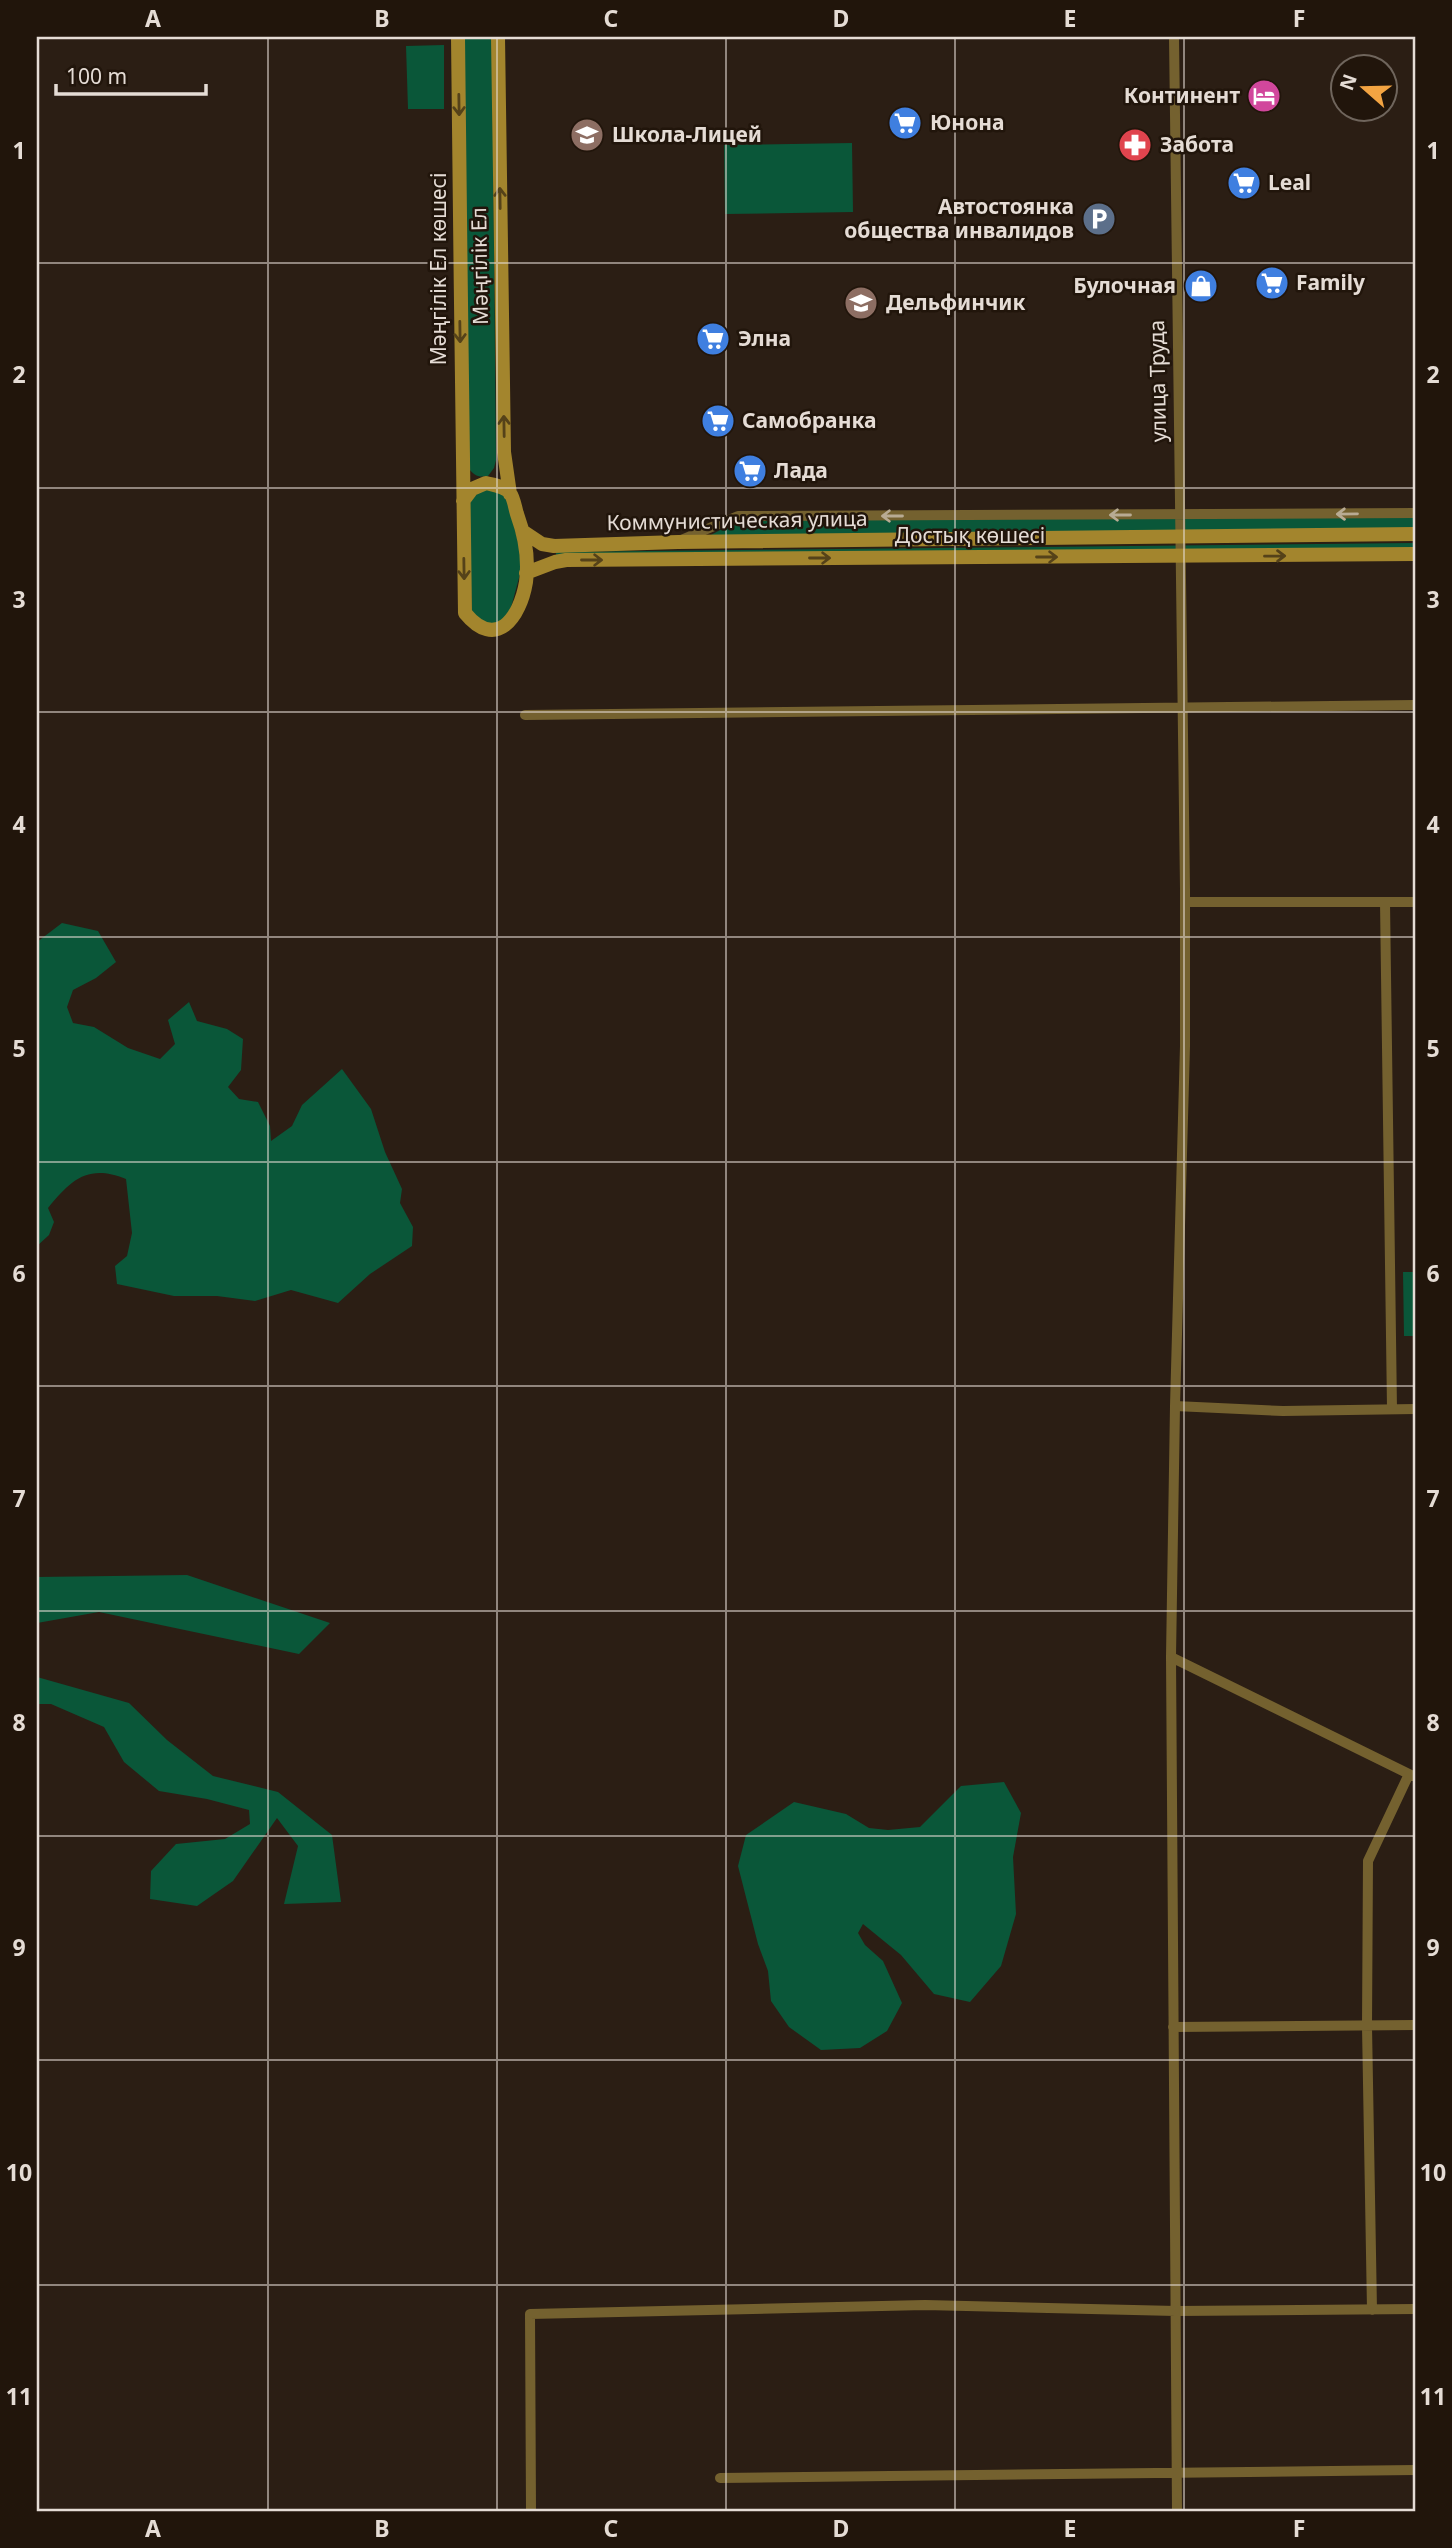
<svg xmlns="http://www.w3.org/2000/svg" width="1452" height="2548" font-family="'Noto Sans',sans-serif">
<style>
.green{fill:#0a5739}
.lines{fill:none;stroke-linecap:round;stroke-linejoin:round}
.street{stroke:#74612f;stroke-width:10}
.secondary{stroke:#a3852d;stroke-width:14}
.oneway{stroke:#554219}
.oneway2{stroke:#b8ab93}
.grid{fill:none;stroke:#e5dcd5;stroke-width:2;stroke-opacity:0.55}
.labels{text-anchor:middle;stroke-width:5;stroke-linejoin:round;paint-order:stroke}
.poi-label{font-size:21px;font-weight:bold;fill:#e5dcd5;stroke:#21150b;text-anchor:start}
.street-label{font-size:21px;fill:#e5dcd5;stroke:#21150b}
.neatline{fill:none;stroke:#e5dcd5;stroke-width:2.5}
.grid-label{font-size:23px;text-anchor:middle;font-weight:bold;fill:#e5dcd5}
</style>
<rect width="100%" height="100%" fill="#2b1e14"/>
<!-- green -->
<path class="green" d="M463,37H492L496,460L494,468L488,476C478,478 473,475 467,466Z
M444,45V109H408L406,46Z
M852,143L853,212L725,214L724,145Z
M487,487L507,496L523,563L509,615L492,627L472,617L468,503L473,495Z
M1415,516V528L709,536L739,520Z
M1415,543V550L556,558V552Z
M62,923L98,931L116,962L96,978L73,990L67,1007L73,1023L94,1027L128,1048L160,1059L175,1044L168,1020L189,1002L197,1021L227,1029L243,1039L241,1070L228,1087L239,1099L258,1102L270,1126L271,1141L292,1126L302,1105L342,1069L371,1109L385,1152L402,1189L400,1203L413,1227L412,1246L370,1274L338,1303L291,1290L255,1301L217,1296H174L117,1284L115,1266L127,1256L132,1233L126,1179C88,1164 72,1179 48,1208L54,1222L49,1235L37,1246V942Z
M1403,1272H1415V1336H1404Z
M187,1575L330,1623L299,1654L99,1612L37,1623V1577Z
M37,1677L129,1703L167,1740L213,1776L278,1792L332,1835L341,1902L284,1904L298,1846L277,1818L233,1881L197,1906L150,1899L151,1871L176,1844L225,1839L250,1824L249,1810L207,1799L159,1791L124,1762L104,1727L51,1704H37Z
M1004,1782L1021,1813L1013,1857L1016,1914L1001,1966L970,2002L934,1994L901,1955L863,1924L858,1933L865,1945L883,1961L902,2003L887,2031L860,2048L821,2050L789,2027L771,2001L768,1971L758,1944L738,1866L746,1835L794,1802L846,1814L869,1828L888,1830L920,1827L961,1786Z"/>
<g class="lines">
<!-- street -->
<path class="street" d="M1174,37L1185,889V1046L1175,1406L1171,1657L1177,2511
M681,540L738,516L1415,513
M525,715L1415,705
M1185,902H1415
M1385,902L1392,1409
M1175,1406L1283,1411L1415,1409
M1171,1657L1413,1776
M1173,2027L1415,2025
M1372,2310L1367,2026L1368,1861L1409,1774
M720,2478L1415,2470
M531,2511L530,2314L925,2305L1176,2311L1415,2309"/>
<!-- secondary -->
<path class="secondary" d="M458,37C461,229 461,421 465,613C496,651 520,618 526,582C529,559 525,536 517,514C515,508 514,498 510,493C505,486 494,485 486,483L472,489L463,501
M498,37L504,452L510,494
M524,532L542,544L554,546L678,542L1415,534
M526,573L555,562L566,560L1415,554"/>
</g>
<!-- one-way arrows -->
<defs><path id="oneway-shaft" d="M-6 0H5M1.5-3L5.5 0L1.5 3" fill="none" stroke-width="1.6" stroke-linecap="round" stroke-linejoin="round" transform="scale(1.75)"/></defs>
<g class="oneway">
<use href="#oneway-shaft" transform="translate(459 105) rotate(89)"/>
<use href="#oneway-shaft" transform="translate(500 198) rotate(-91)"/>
<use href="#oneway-shaft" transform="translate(460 332) rotate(89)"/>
<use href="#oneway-shaft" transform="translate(504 426) rotate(-91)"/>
<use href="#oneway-shaft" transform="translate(1275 556) rotate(-1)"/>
<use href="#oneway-shaft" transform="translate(1047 557)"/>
<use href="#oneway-shaft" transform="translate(820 558)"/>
<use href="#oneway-shaft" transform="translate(592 560)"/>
<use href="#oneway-shaft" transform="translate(464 569) rotate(89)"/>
</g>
<g class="oneway2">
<use href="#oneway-shaft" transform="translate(1347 514) rotate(179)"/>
<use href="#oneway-shaft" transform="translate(1120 515) rotate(180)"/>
<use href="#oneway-shaft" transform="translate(892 516) rotate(180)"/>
</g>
<!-- grid -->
<path class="grid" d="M268,37V2511M497,37V2511M726,37V2511M955,37V2511M1184,37V2511M37,263H1415M37,488H1415M37,712H1415M37,937H1415M37,1162H1415M37,1386H1415M37,1611H1415M37,1836H1415M37,2060H1415M37,2285H1415"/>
<!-- icons -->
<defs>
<symbol id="hotel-disc" viewBox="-11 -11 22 22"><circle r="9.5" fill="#d1479c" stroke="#21150b"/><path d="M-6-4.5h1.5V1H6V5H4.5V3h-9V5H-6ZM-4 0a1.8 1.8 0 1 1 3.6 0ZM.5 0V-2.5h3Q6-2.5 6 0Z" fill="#fff"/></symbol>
<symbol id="supermarket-disc" viewBox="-11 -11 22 22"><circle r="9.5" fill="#3f7fe0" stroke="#21150b"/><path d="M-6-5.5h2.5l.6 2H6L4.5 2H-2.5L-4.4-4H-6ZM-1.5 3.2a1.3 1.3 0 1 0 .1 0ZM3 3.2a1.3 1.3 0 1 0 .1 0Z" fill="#fff"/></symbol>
<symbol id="school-disc" viewBox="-11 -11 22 22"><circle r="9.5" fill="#8d6e63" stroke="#21150b"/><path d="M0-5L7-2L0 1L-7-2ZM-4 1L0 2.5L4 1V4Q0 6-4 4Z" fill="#fff"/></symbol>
<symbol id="pharmacy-disc" viewBox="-11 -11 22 22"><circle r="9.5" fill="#e0444e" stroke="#21150b"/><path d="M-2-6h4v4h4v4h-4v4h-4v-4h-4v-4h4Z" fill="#fff"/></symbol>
<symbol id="parking-disc" viewBox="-11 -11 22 22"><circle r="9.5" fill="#5c6f8a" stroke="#21150b"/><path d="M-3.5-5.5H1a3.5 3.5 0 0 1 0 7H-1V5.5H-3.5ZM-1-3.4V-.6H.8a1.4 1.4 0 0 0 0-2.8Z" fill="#fff"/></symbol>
<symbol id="shop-disc" viewBox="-11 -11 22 22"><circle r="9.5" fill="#3f7fe0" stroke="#21150b"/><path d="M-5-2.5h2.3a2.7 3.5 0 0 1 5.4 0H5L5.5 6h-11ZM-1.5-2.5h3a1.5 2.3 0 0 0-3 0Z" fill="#fff"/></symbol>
</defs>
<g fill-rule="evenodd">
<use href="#hotel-disc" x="1245" y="77" width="38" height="38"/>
<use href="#supermarket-disc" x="886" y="104" width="38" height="38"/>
<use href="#school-disc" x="568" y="116" width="38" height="38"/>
<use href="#pharmacy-disc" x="1116" y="126" width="38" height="38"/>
<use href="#supermarket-disc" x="1225" y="164" width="38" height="38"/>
<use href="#parking-disc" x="1080" y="200" width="38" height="38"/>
<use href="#supermarket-disc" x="1253" y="264" width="38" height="38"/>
<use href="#shop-disc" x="1182" y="267" width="38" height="38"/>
<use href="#school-disc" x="842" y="284" width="38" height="38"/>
<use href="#supermarket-disc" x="694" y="320" width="38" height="38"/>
<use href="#supermarket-disc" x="699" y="402" width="38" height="38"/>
<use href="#supermarket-disc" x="731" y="452" width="38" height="38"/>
</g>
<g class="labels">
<!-- poi labels -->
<g class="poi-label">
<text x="1240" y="103" text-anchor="end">Континент</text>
<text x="930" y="130">Юнона</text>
<text x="612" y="142">Школа-Лицей</text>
<text x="1160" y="152">Забота</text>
<text x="1268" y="190">Leal</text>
<text x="1074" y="214" text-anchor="end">Автостоянка<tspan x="1074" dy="24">общества инвалидов</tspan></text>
<text x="1296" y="290">Family</text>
<text x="1176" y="293" text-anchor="end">Булочная</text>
<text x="886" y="310">Дельфинчик</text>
<text x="738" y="346">Элна</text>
<text x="742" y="428">Самобранка</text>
<text x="774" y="478">Лада</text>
</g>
<!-- street labels -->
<g class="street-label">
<text transform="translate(480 266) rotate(-91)" y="7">Мәңгілік Ел</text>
<text transform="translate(439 269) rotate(-90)" y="7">Мәңгілік Ел көшесі</text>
<text transform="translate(1158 381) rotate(-91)" y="7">улица Труда</text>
<text transform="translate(737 521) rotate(-1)" y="7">Коммунистическая улица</text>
<text x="970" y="543">Достық көшесі</text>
</g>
</g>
<!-- border -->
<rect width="1452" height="2548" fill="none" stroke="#21150b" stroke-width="77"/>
<!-- north arrow -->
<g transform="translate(1364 88) rotate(290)"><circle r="33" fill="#21150b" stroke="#6f655c" stroke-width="2"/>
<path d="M0-5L12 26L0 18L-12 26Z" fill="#f3a442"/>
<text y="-10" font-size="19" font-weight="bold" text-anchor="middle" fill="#e5dcd5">N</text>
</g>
<!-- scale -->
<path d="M56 84v10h150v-10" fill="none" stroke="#e5dcd5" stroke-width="3.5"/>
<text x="66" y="84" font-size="21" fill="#e5dcd5" stroke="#21150b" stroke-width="5" paint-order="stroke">100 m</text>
<rect x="38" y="38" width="1376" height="2472" class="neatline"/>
<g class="grid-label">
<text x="153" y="27">A</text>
<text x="382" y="27">B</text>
<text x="611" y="27">C</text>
<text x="841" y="27">D</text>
<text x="1070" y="27">E</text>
<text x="1299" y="27">F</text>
<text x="19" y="159">1</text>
<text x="1433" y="159">1</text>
<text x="19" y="383">2</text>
<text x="1433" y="383">2</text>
<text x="19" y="608">3</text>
<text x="1433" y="608">3</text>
<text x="19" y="833">4</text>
<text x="1433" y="833">4</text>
<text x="19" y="1057">5</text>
<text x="1433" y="1057">5</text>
<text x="19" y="1282">6</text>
<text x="1433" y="1282">6</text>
<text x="19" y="1507">7</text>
<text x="1433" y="1507">7</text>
<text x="19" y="1731">8</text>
<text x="1433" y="1731">8</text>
<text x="19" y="1956">9</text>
<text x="1433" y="1956">9</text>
<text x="19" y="2181">10</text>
<text x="1433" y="2181">10</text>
<text x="19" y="2405">11</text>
<text x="1433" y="2405">11</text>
<text x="153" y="2537">A</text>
<text x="382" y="2537">B</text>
<text x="611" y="2537">C</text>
<text x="841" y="2537">D</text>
<text x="1070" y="2537">E</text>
<text x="1299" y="2537">F</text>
</g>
</svg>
